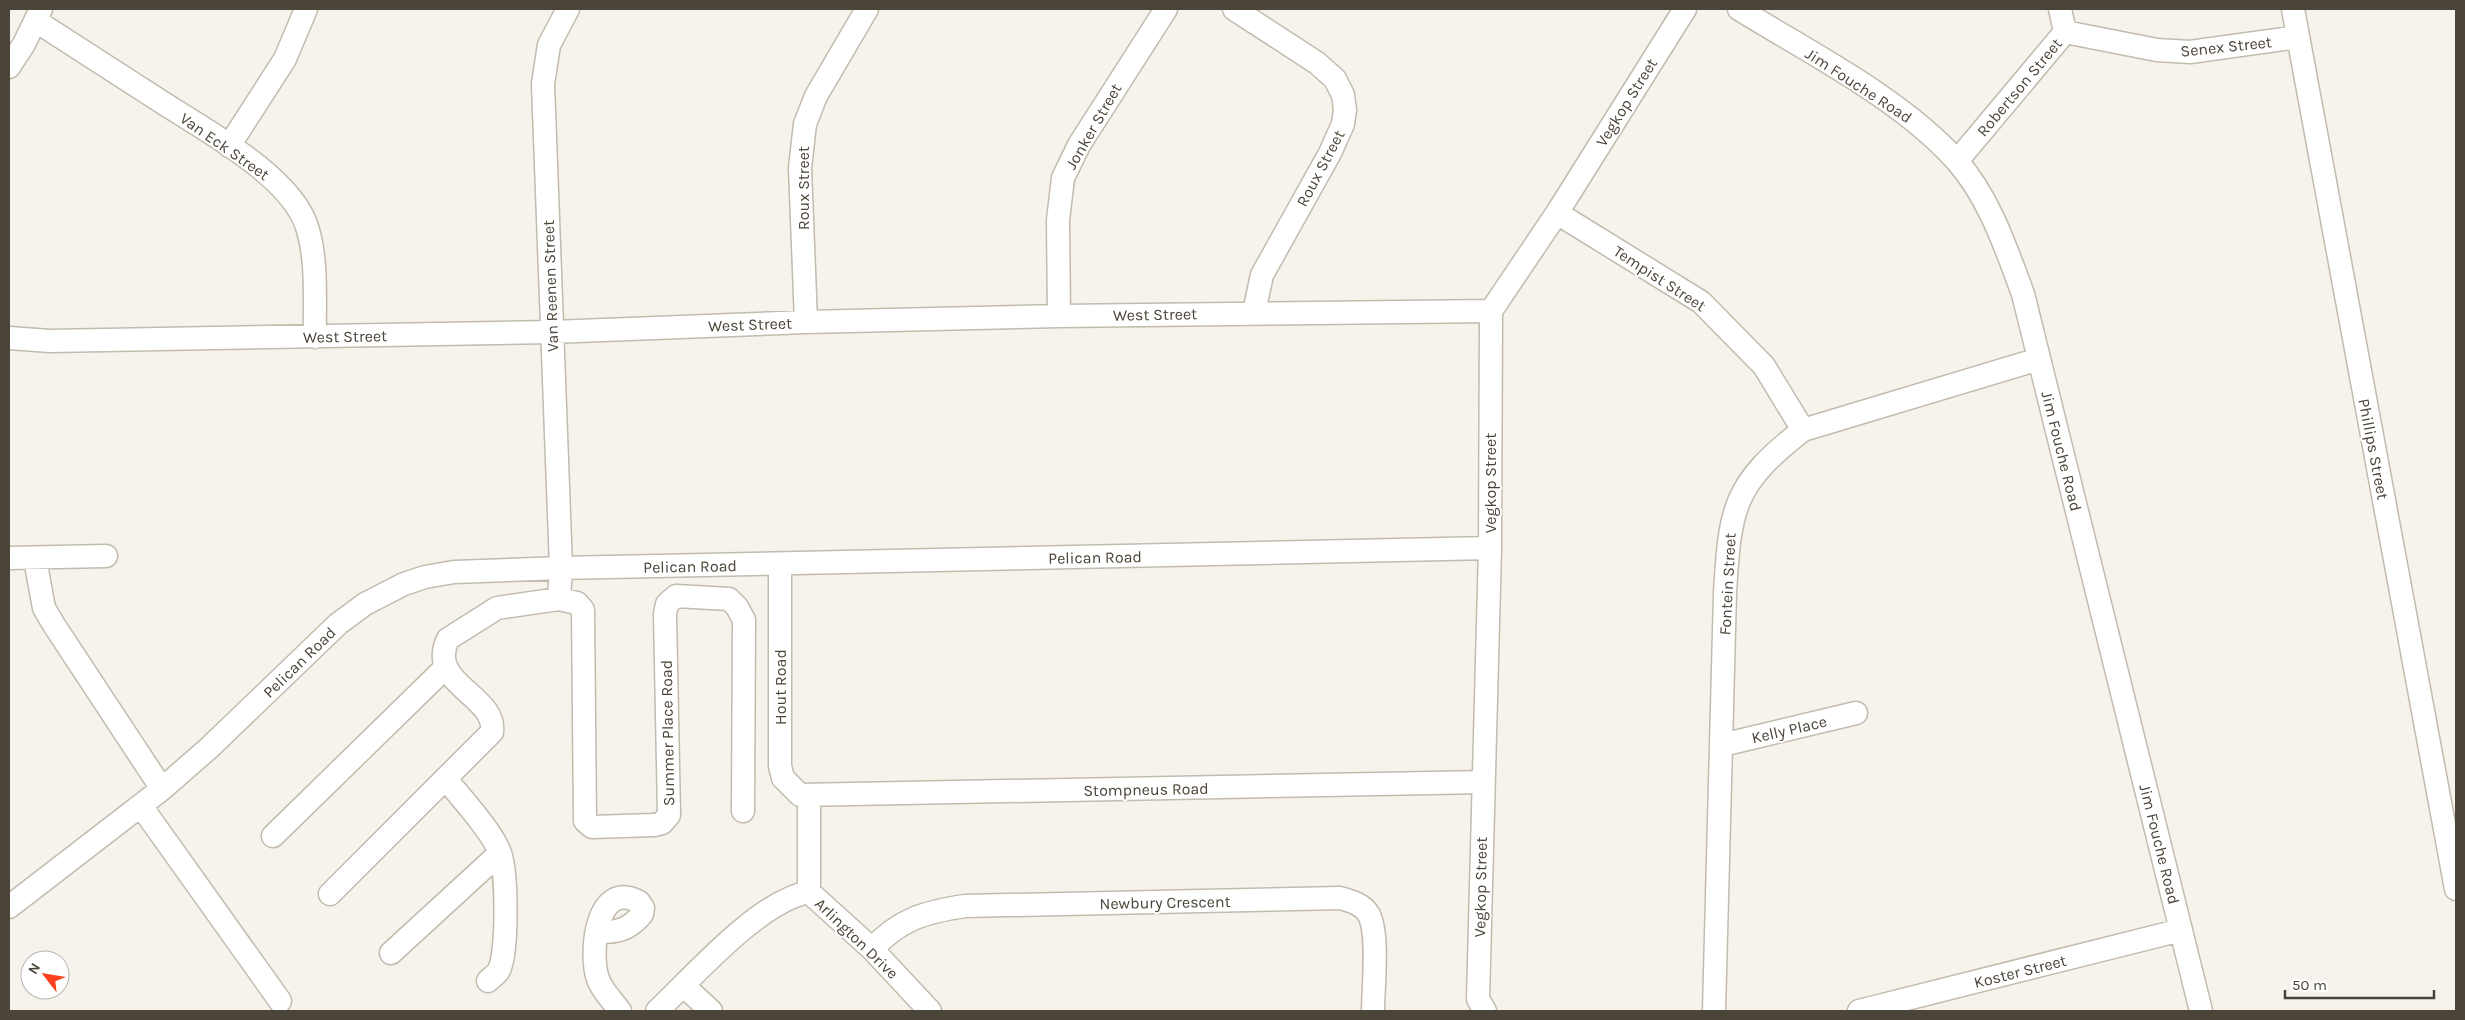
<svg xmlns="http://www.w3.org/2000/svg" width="2465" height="1020" font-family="Karla,sans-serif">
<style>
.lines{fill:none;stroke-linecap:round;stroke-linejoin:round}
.minor-casing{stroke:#c2bbae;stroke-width:25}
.minor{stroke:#fff;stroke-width:22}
.labels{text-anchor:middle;stroke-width:4;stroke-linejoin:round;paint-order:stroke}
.street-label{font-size:16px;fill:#4b4439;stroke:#fff}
</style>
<rect width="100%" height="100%" fill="#f6f3ec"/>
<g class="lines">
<defs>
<path id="minor" d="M568,9L549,45L543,84L561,568L559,599L577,603L583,610L585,821L592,827L654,825L662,823L669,815L665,614L667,604L676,596L729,599L737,607L744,620L743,811
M1234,9L1317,63L1335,79L1343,95L1345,110L1343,124L1330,153L1262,275L1254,312
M1739,9C1810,53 1900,98 1956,160C1989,197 2006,248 2023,294L2201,1011
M2293,9L2456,889
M36,21C76,47 116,73 157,99C201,128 291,175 307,227C318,261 314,302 315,337
M2065,32L2157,50L2190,52L2298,37
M9,67L24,44L41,9
M229,146L285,59L306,9
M1957,161L2065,32L2060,9
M1557,213L1701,302L1764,366L1803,430
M1059,316L1058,220L1063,178L1079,145L1166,9
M806,322L800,168L805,124L816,96L867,9
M9,338L50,341L552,332L806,322L1059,316L1491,311
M9,558L106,556
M35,559L44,608L54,625L162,789
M780,564V766L783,778L800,795L1483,782
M1722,745L1856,713
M446,779C461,798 492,831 500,853C507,872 508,952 499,970C497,974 491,978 488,981
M809,796V892L872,949L930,1011
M141,806L280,1001
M273,836L446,667
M330,894L492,732C497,695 426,684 448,639L497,608L559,599
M9,907L162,789L209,748L338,624L365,604L404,584L425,577L454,572L561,568L1490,548
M598,931C616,934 630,929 642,914L643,908L639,902C596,878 589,954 598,979C602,991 613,1001 620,1011
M872,949C900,919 925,912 965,906L1340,898C1351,901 1363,904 1369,915C1379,934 1373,989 1373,1011
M391,953L500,853
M684,986L711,1011
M657,1011C695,975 759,901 809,892
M1485,1011L1478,999L1490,548L1491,311L1557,213L1685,9
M1714,1011L1725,593C1730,508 1733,484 1803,430L2039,359
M1859,1011L2181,930"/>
</defs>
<!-- minor casing -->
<use href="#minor" class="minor-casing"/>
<!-- minor -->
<use href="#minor" class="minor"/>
</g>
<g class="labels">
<!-- street labels -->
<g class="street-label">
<text transform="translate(2226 46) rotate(-6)" y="6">Senex Street</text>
<text transform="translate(1859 85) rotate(33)" y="6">Jim Fouche Road</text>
<text transform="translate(2019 87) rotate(-50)" y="6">Robertson Street</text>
<text transform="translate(1626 102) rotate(-58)" y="6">Vegkop Street</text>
<text transform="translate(1093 126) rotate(-60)" y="6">Jonker Street</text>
<text transform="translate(225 146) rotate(35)" y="6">Van Eck Street</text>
<text transform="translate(1320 168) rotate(-62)" y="6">Roux Street</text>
<text transform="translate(803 188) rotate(-90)" y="6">Roux Street</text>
<text transform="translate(1660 278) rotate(33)" y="6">Tempist Street</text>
<text transform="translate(550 286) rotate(-92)" y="6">Van Reenen Street</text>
<text transform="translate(1155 314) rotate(-1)" y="6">West Street</text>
<text transform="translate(750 324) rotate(-2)" y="6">West Street</text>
<text transform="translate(345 336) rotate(-1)" y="6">West Street</text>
<text transform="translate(2374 449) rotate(79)" y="6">Phillips Street</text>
<text transform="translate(2062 451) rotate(76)" y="6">Jim Fouche Road</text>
<text transform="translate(1490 483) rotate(-90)" y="6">Vegkop Street</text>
<text transform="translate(1095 557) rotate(-1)" y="6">Pelican Road</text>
<text transform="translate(690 566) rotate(-1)" y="6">Pelican Road</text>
<text transform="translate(1727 584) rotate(-87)" y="6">Fontein Street</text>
<text transform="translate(299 662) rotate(-44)" y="6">Pelican Road</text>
<text transform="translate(780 687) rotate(-90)" y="6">Hout Road</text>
<text transform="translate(1789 729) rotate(-13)" y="6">Kelly Place</text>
<text transform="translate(667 733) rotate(-91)" y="6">Summer Place Road</text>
<text transform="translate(1146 789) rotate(-1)" y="6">Stompneus Road</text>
<text transform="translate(2160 844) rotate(76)" y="6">Jim Fouche Road</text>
<text transform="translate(1480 887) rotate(-89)" y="6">Vegkop Street</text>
<text transform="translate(1165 902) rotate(-1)" y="6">Newbury Crescent</text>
<text transform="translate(857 938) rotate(44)" y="6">Arlington Drive</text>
<text transform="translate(2020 971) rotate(-14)" y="6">Koster Street</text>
</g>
</g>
<!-- border -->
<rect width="2465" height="1020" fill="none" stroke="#4b4439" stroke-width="20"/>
<!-- north arrow -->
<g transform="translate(45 975) rotate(301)"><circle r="24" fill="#ffffff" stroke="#b7b4b0"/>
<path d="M0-4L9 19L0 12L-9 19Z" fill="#fc3f1d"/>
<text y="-8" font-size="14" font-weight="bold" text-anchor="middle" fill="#4b4439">N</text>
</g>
<!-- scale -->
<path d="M2285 990v8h149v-8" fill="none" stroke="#4b4439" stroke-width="2.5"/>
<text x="2292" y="990" font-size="15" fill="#4b4439" stroke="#ffffff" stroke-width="4" paint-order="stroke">50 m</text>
</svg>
